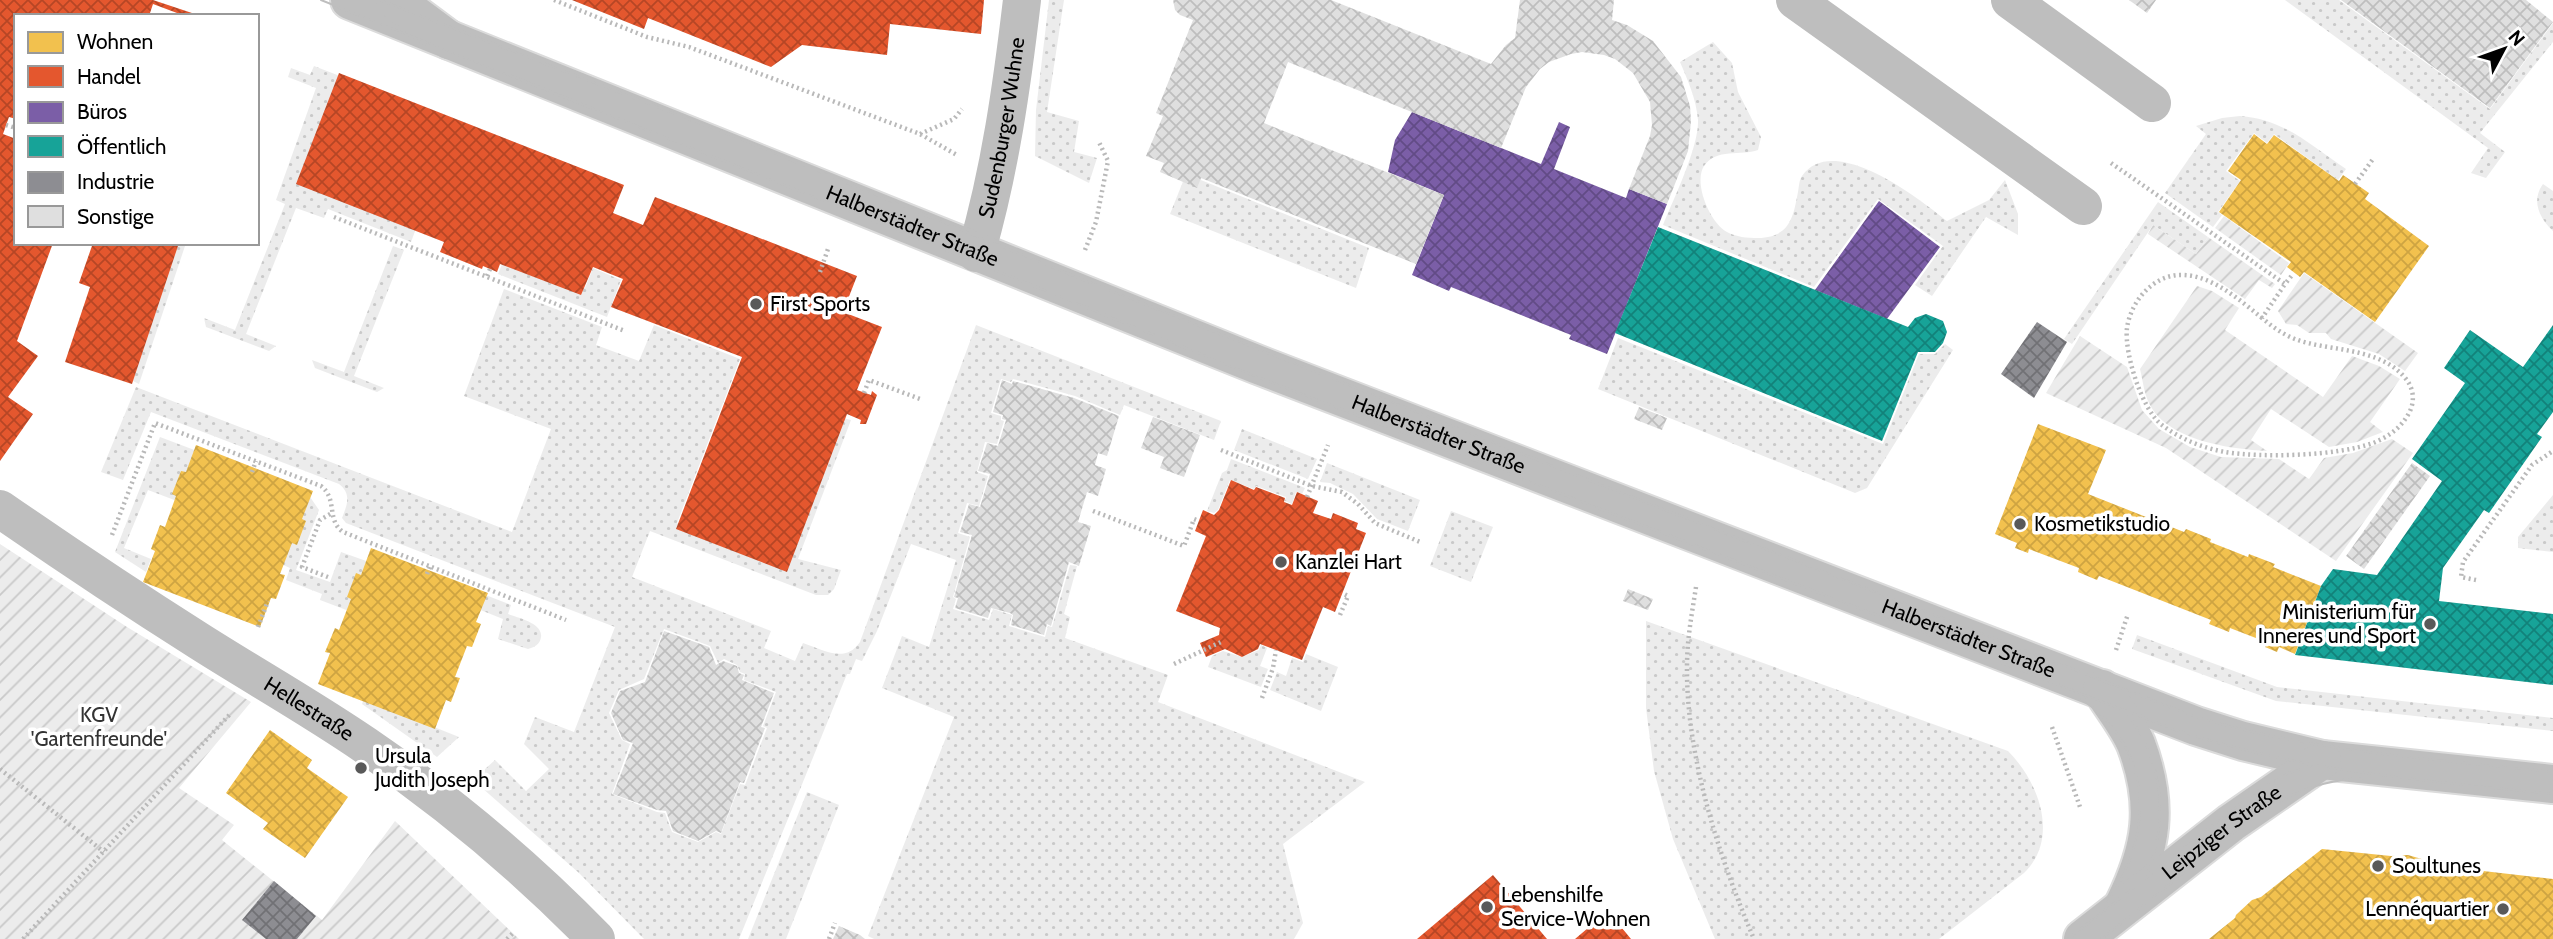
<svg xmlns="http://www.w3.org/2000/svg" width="2553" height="939" font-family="Cabin,sans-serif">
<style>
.grass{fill:url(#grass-dots);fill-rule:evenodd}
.garden{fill:url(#garden-furrows)}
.homes{fill:url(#homes-cross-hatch)}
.shops{fill:url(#shops-cross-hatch)}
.offices{fill:url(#offices-cross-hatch)}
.public{fill:url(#public-cross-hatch)}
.industry{fill:url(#industry-cross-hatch)}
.building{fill:url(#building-cross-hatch)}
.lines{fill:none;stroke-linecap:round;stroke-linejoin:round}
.major-casing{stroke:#dbdbdb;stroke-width:42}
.highway-casing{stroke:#dbdbdb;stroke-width:42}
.path{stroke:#b9b9b9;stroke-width:4.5;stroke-dasharray:2 3.5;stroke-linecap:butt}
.minor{stroke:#bebebe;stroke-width:38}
.major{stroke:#bebebe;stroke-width:38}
.highway{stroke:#bebebe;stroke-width:38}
.tram{stroke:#bebebe;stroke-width:2}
.poi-dot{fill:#595959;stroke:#fff;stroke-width:2.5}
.labels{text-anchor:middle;stroke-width:7;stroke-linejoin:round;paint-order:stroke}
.street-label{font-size:21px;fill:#000;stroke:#fff}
.poi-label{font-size:21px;fill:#000;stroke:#fff;text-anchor:start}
.park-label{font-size:21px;fill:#333;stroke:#fff}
</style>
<defs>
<pattern id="grass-dots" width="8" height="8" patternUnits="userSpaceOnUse" patternTransform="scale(1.75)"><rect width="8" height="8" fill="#ececec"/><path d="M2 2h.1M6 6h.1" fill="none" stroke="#c9c9c9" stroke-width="1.8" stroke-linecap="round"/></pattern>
<pattern id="garden-furrows" width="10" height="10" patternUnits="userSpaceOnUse" patternTransform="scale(1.75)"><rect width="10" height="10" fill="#ececec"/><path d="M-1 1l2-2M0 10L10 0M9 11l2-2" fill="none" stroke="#c9c9c9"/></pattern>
<pattern id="homes-cross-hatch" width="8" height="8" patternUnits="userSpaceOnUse" patternTransform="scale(1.75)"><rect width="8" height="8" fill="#f2c14e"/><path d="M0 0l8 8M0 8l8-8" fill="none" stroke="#cea442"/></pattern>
<pattern id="shops-cross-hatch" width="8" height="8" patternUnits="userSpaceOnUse" patternTransform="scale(1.75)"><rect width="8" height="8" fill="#e4572e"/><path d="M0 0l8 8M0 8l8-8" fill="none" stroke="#b64625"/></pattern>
<pattern id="offices-cross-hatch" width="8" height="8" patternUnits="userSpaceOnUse" patternTransform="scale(1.75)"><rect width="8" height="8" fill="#7b5ea7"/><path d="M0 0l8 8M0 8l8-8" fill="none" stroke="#624b86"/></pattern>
<pattern id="public-cross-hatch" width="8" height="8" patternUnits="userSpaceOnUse" patternTransform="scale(1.75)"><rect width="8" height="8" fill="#17a398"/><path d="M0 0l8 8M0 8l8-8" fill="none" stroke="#12827a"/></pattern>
<pattern id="industry-cross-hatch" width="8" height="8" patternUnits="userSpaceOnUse" patternTransform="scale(1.75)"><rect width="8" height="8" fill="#8d8d92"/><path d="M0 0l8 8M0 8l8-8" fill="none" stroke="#717175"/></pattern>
<pattern id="building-cross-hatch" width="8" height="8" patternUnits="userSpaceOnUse" patternTransform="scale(1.75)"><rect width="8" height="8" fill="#dfdfdf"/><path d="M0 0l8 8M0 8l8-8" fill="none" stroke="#bebebe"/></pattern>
</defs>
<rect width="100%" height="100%" fill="#fff"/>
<!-- grass -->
<path class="grass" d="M1049,0H1064L1047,112L1079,121L1074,152L1097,158L1089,183L1035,156L1036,110Z
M2285,0H2339L2490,109L2553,23V42L2480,133L2505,152L2486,178L2471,173L2488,148Z
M1713,42L1732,63L1738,92L1761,137L1758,150C1741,156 1716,148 1704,166C1693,183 1710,223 1727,232C1736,237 1747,238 1758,238C1790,237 1793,218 1798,192C1799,187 1799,180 1802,176C1833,131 1920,199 1947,221L1989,200L2005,180L2018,214V235L1986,217L1932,296L1915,285L1943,246L1878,199L1814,287L1663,225C1674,198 1699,147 1698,120C1696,98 1688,81 1680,62Z
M314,66L345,78L418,223L411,242L328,209L324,218L296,208L246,334L276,346L269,351L206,327L204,318L235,330L285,204L276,200L316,88L288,77L291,68L310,75Z
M2240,116C2284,119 2310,145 2346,169L2338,180L2274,134L2267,143L2254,133L2226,171L2240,181L2218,212L2222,215L2213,227L2165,193L2206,134L2196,126L2222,118Z
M1186,174L1369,248L1356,288L1170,214Z
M2543,184L2553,191V231C2539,218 2531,200 2543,184Z
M2158,202L2208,237L2196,254L2153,225L2072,344L2064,339Z
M179,243H186L139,384L133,381Z
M393,246L404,250L354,376L384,388L377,392L315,368L312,360L344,372Z
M505,257L585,288L593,268L621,280L607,317L498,274Z
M504,289L602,327L596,345L639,361L654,325L740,359L677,523L785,565L843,418L851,420L798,559L841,570L834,589L828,595H816L650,531L632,577L771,631L764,648L795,661L803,643C824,650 845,664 860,642L976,325L1221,421L1214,440L1124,405L1120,415L1075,396L1013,379L1011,382L1001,379L991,413L1001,416V420L1004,421L997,444L985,442L977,472L988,476L979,506L967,503L958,533L970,537L953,597L956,599L953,609L989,620L993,609L1012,615L1009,626L1045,637L1048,626L1052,627L1070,565L1077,566L1064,614L1070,617L1065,638L1168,675L1158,702L1365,782L1283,844L1303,923L1294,939H874L868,936L954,717L882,688L902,636L929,647L956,560L911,544L877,631L862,661L856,659L850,674H847L739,939H644L579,873L473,780L495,760L526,791L549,769L524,744L535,717L574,732L615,627L346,523L342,518C347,505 352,494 339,484L151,412L123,480L101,472L136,387L512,532L551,429L464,396ZM664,629L710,646L718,663L724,659L737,665L740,672L745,674L744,680L776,692L763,726L767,728L745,785L740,784L721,834L716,832L698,842L672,832L665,813L657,812L612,794L630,744L622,740L609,713L619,690L644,679Z
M1618,338L1883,444L1919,354H1935L1945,344L1953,350L1867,488L1855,493L1598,389Z
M1242,429L1317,459L1308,479L1234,450Z
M160,437L197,451L177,501L148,490L124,548L151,559L146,572L115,552Z
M1231,459L1305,488L1302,494L1296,492L1292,504L1285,501L1286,497L1256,486L1254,489L1230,480L1218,510L1214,513L1207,511L1222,473L1227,470Z
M1327,463L1420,500L1408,531L1377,519L1353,494L1330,483L1320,482Z
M308,494L319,510L296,570L330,582L341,552L369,562L349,611L320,600L322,594L286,580L290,568L281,564Z
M2553,495V552L2518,548V537Z
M1451,511L1493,527L1471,582L1430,566Z
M483,594L511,605L508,614C518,618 543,623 541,637C540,645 534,647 528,649L498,639L503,619L478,609Z
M1646,621L2008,751C2039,782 2060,838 2024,873L1939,939H1715L1673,839L1654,771L1646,708Z
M2137,635L2277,687L2553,718V731L2276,701L2132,649Z
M1261,645L1267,648L1260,666L1268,669L1261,687L1208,667L1212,656L1223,651L1242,657L1259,650Z
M1306,654L1338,667L1321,711L1270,690L1277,672L1286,676L1292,658L1303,662Z
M364,699L459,737L437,757L362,704Z
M807,792L839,805L786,939H748Z"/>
<!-- garden -->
<path class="garden" d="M2224,216L2289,263L2281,275L2215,228Z
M2153,225L2196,254L2208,237L2275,284L2272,288L2259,280L2245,299L2148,234Z
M2304,273L2418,353L2405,371L2379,354L2331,339L2326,333H2309L2297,325L2286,324L2278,311Z
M2197,286L2212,291L2239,308L2225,330L2323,397L2352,356L2379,366L2400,379L2370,422L2383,432L2357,442L2329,447L2271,409L2251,440L2267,451C2231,449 2169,441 2150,405C2144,394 2143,381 2140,369Z
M2080,336L2127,367L2142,410L2159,429L2190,447L2221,457L2279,459L2309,479L2324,458L2353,453L2392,439L2413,453L2336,561L2166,448L2046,393Z
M0,544L127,627L251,702L179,788L234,825L222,840L322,920L395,821L519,939H0Z"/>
<!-- homes -->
<path class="homes" d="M2254,134L2267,144L2274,135L2339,181L2343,175L2369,193L2365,199L2429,246L2375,322L2304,272L2300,277L2287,267L2291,262L2219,212L2241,180L2228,171Z
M2038,424L2106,450L2088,494L2184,532L2186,529L2211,539L2210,542L2248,557L2249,554L2275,564L2273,567L2321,586L2295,654L2279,647L2277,652L2265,647L2266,642L2261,640L2230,628L2229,632L2209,624L2211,620L2099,576L2097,580L2078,572L2079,568L2029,549L2028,553L2015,548L2017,543L1995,534Z
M196,445L313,491L302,519L306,521L297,545L292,543L280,574L285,575L276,599L271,598L260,627L143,582L155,551L151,549L160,525L165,527L176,496L172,494L181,471L186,472Z
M371,548L488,593L476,622L481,624L472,647L467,646L455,677L460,678L451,702L446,700L435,729L318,684L330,653L325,652L335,628L339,630L351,599L347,597L356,573L361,575Z
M270,730L312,760L307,768L348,797L305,858L263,829L268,823L226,793Z
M2322,849L2391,856L2408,855L2425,860L2457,864V868L2553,879V939H2209L2235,918L2236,915L2252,900L2261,897Z"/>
<!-- shops -->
<path class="shops" d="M0,0H153L198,15L185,16L153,4L149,16H16V119L9,117L3,134L16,139V243H53L17,341L38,356L8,397L33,414L0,461Z
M572,0H984L981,34L890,24L887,55L802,45L771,67L648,18L644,29Z
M339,73L624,185L613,213L643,225L655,197L857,276L843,312L882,327L857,390L871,395L872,391L877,395L866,424H860L861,420L847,414L787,572L676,529L742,357L611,307L623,279L593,267L581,295L500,264L497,272L483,266L482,269L440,252L444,242L296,184Z
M93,243L104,245V243H179L132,384L65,362L90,287L79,283Z
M1231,480L1254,490L1256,487L1285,498L1284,502L1292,505L1297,492L1318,501L1313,513L1331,519L1333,513L1358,523L1356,529L1366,533L1335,612L1323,607L1302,660L1260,644L1258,649L1242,657L1225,649L1206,657L1200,643L1219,635L1220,628L1176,611L1206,536L1195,531L1203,510L1214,515L1219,510Z
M1493,875L1547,939H1417Z
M1608,911L1631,939H1575Z"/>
<!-- offices -->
<path class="offices" d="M1412,112L1541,164L1559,122L1570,127L1554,169L1626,198L1629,189L1667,204L1607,354L1569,339L1571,335L1451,287L1449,291L1412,275L1444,195L1388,172L1395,140Z
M1879,201L1940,247L1887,319L1815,290Z"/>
<!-- public -->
<path class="public" d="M1658,227L1908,327L1915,318L1926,314L1943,321L1947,332L1943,343L1935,352H1918L1882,441L1615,333Z
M2553,325V412L2537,434L2542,437L2489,513L2484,510L2443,568L2439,601L2553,614V685L2295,655L2321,586L2333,569L2377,575L2442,481L2412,459L2465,383L2444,368L2470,330L2523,367Z"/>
<!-- industry -->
<path class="industry" d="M2037,322L2067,342L2034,398L2001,374Z
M274,881L316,916L297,939H266L242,920Z"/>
<!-- building -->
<path class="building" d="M1173,0H1331L1491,64L1506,45L1515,38L1520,0H1614L1612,20L1627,25L1653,41L1681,77L1690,106L1691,121L1688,151L1667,204L1629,189L1650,136L1652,125L1650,102L1633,73L1615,59L1604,55L1582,52L1571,54L1549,62L1540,69L1526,87L1501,148L1288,62L1264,123L1444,195L1416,264L1201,178L1197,188L1160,172L1164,163L1146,156L1163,116L1156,113L1193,20L1180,15L1175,10Z
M2129,0H2156L2147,13Z
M2341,0H2526L2553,22L2490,108Z
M1002,380L1012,384L1013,381L1074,398L1119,416L1107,456L1098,453L1095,465L1106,469L1098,496L1087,492L1078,522L1091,526L1079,566L1069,562L1051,626L1047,624L1044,635L1011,625L1013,615L1010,613L991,608L988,618L955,608L958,598L954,597L972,535L960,532L969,504L980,507L990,474L978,471L987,443L998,446L1006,420L1002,419L1003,415L993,412Z
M1639,407L1667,418L1662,430L1634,419Z
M1153,417L1200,435L1184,477L1160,468L1164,457L1141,448Z
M2412,463L2430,476L2364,569L2346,556Z
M1628,589L1653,599L1648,610L1623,601Z
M664,631L709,647L716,665L723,661L737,666L739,673L744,675L742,680L774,693L761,727L765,728L744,783L740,782L721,833L716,831L698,841L673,831L666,811L657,810L613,794L633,743L623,740L611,713L620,691L645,682Z
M839,926L860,935L865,939H833Z"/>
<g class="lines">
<defs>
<g id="major">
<path id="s3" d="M350,0L1256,364L2196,726L2243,741L2322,760L2553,784"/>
<path d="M2102,689C2113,707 2128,725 2136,744C2159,805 2152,848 2124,905"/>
<path id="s4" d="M2083,939L2231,823L2322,760"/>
</g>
<path id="highway" d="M395,0L449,40"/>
</defs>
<!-- major casing -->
<use href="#major" class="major-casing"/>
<!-- highway casing -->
<use href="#highway" class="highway-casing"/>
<!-- path -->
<path class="path" d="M554,0L647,37L689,47L920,134L957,155
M6,125L16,128
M920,134L954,119L962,109
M2111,163L2285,284L2293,274
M2355,184L2373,159
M334,217L625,331
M1085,250L1096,222L1108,161L1098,140
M820,272L829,246
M487,276L490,269
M2262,318C2241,301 2213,276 2184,275C2155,273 2131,300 2127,328C2124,353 2142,410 2162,425C2180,439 2203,448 2225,452C2263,458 2337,456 2373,443C2388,437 2401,428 2409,413C2415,402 2414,389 2406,379C2383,350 2340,351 2308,343C2290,339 2276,330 2262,318L2285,284
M864,393L869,380L923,400
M1221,450L1312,486L1342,492L1358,504L1375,523L1420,542
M252,472L256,461
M1307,497L1328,445
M1093,511L1184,546L1194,519L1199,521
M112,535L155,423L321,486C338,499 326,520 343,532L566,620
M427,574L430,566
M328,577L302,567L320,520L332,513
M2476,580L2461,577L2463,562L2532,465L2553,451
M1696,587C1692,613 1687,639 1687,666C1686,756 1719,857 1754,939
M1340,615L1348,596L1342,593
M258,627L268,601
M2116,650L2128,614
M1174,664L1221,642
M1262,698L1273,668L1276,650
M2052,727L2080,807
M0,769L104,852
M23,939L231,713
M507,939L513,933
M829,939L835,923"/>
<!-- minor -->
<g class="minor">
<path d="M1795,0L2083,206"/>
<path d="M2010,0L2152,103"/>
<path id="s1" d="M976,253C1000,171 1012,85 1022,0"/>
<path id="s2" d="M0,509C65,554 131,598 199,641C254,676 311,708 365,745C447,801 526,867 596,939"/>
</g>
<!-- major -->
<use href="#major" class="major"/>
<!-- highway -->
<use href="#highway" class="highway"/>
<!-- tram -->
<path class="tram" d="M321,0L897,230L1252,375L2176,730C2298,771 2426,781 2553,794
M380,0L730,135L1074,276L1568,472L2193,716C2310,752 2432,759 2553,772
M2081,699C2154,748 2155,835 2107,902
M2125,710C2164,762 2169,816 2147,876
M2068,939L2254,793L2288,773L2311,766
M2101,939C2134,914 2166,887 2198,861C2250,819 2292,781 2363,778"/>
</g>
<!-- markers -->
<g class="poi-dot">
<circle cx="756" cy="304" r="7"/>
<circle cx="2020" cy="524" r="7"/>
<circle cx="1281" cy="562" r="7"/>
<circle cx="2430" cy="624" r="7"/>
<circle cx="361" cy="768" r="7"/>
<circle cx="2378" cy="866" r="7"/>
<circle cx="1487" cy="907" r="7"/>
<circle cx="2503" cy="909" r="7"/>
</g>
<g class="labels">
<!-- street labels -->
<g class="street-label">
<text dy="7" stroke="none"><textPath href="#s1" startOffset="128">Sudenburger Wuhne</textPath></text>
<text dy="7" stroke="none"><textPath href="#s3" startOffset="606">Halberstädter Straße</textPath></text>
<text dy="7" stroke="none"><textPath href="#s3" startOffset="1172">Halberstädter Straße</textPath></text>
<text dy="7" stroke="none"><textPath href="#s3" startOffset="1740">Halberstädter Straße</textPath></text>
<text dy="7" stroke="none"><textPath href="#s2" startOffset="368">Hellestraße</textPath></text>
<text dy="7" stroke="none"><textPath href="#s4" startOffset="175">Leipziger Straße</textPath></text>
</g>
<!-- poi labels -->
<g class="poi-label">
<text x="770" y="311">First Sports</text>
<text x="2034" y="531">Kosmetikstudio</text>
<text x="1295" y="569">Kanzlei Hart</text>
<text x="2416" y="619" text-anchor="end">Ministerium für<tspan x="2416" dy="24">Inneres und Sport</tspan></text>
<text x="375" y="763">Ursula<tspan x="375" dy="24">Judith Joseph</tspan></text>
<text x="2392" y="873">Soultunes</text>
<text x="1501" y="902">Lebenshilfe<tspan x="1501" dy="24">Service-Wohnen</tspan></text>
<text x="2489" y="916" text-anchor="end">Lennéquartier</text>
</g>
<!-- park labels -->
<g class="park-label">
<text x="99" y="722">KGV<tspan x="99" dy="24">'Gartenfreunde'</tspan></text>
</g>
</g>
<!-- legend -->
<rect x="14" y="14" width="245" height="231" fill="#ffffff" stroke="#999999" stroke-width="2"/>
<rect x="28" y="32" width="35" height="21" fill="#f2c14e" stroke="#999999" stroke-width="2"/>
<text x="77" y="49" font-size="21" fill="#000000">Wohnen</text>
<rect x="28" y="66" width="35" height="21" fill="#e4572e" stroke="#999999" stroke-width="2"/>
<text x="77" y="84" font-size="21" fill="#000000">Handel</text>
<rect x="28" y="102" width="35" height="21" fill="#7b5ea7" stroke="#999999" stroke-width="2"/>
<text x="77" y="119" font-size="21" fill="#000000">Büros</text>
<rect x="28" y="136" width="35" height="21" fill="#17a398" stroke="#999999" stroke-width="2"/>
<text x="77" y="154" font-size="21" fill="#000000">Öffentlich</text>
<rect x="28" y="172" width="35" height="21" fill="#8d8d92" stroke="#999999" stroke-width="2"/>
<text x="77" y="189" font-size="21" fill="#000000">Industrie</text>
<rect x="28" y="206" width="35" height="21" fill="#dfdfdf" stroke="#999999" stroke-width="2"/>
<text x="77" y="224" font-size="21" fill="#000000">Sonstige</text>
<!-- north arrow -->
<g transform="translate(2504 49) rotate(49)" stroke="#ffffff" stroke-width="5" paint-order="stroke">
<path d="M0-5L12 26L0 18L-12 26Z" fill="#000000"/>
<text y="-10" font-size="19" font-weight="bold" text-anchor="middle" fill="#000000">N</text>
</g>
</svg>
